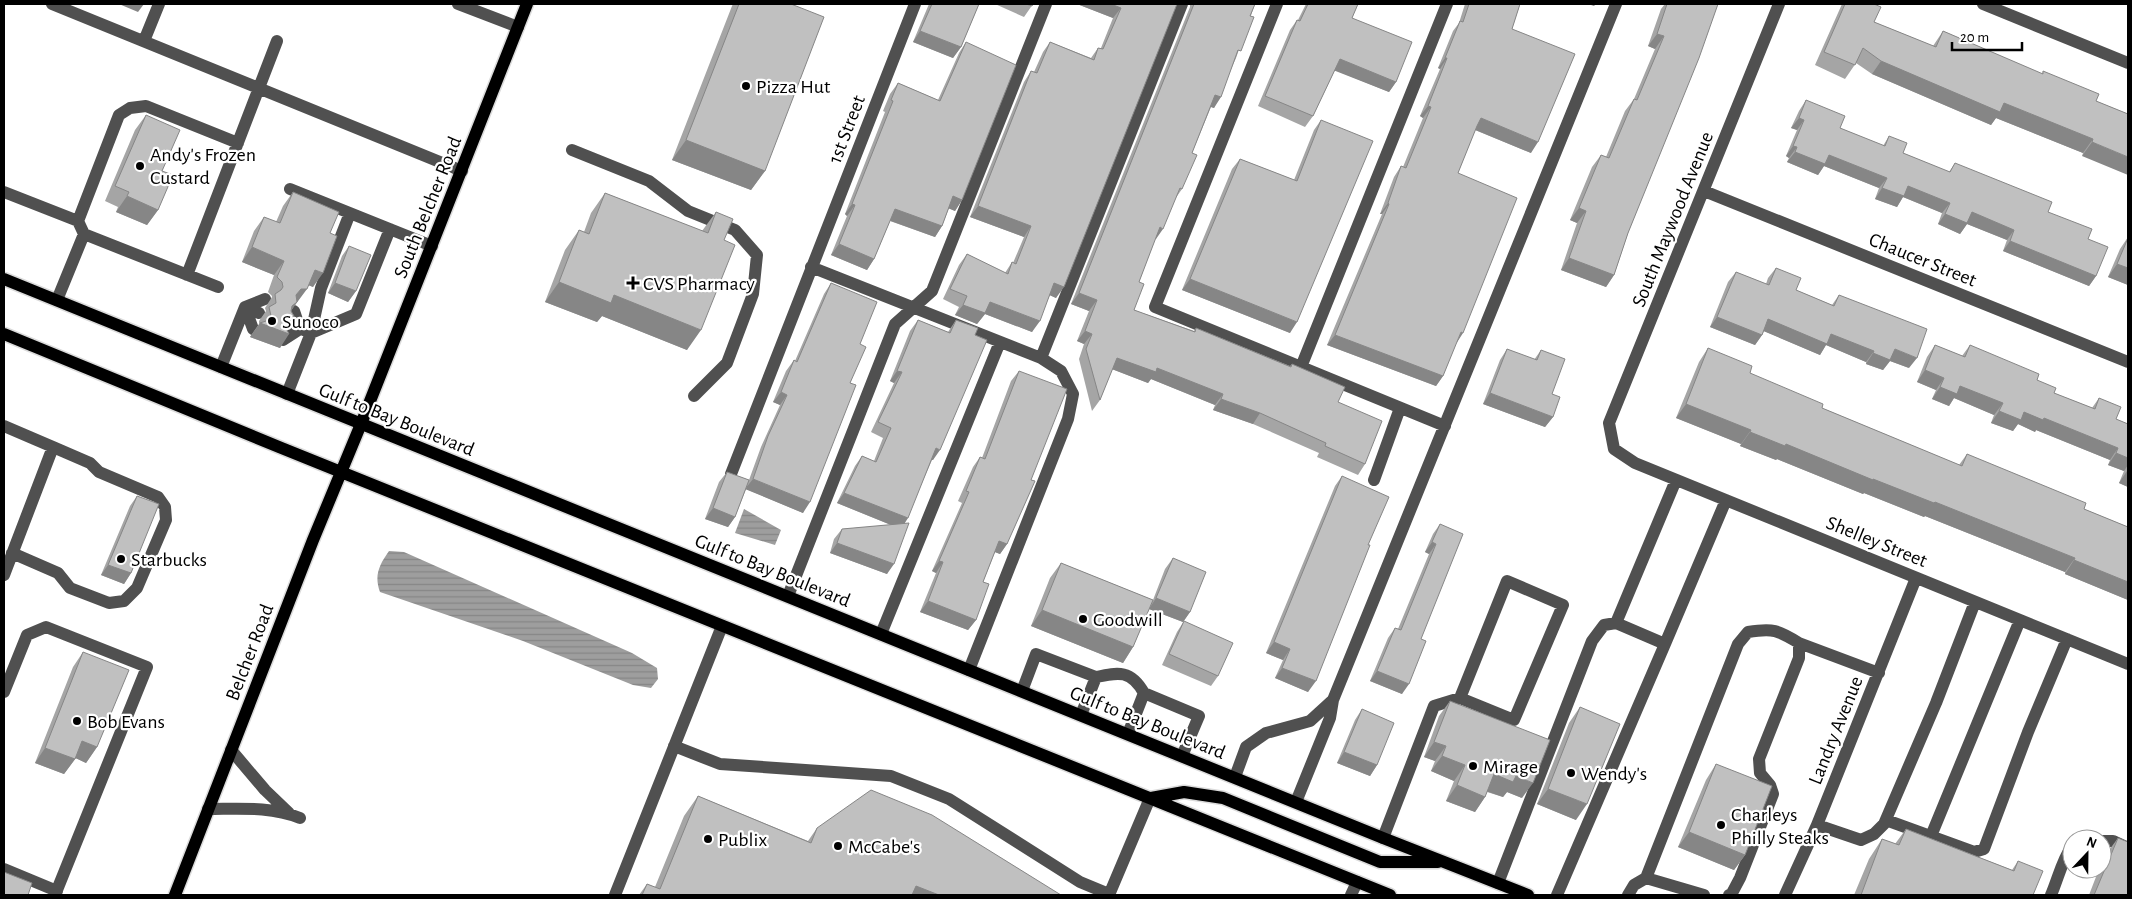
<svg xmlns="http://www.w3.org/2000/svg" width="2132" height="899" font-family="'Alegreya Sans',sans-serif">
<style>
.water{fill:url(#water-rules)}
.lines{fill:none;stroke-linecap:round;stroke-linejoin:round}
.major-casing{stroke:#dbdbdb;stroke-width:15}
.minor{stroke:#505050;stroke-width:12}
.major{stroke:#000;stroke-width:12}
.wall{fill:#a5a5a5}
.shaded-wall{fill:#868686}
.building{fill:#c0c0c0;stroke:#868686}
.poi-dot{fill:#000;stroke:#fff;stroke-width:2}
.labels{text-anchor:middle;stroke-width:4.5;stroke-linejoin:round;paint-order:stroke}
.poi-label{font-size:20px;fill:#000;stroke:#fff;text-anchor:start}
.street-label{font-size:20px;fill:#000;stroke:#fff}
</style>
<defs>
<pattern id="water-rules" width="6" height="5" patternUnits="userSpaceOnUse" patternTransform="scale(1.25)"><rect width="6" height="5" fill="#9e9e9e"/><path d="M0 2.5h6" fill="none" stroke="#868686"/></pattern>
</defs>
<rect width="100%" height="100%" fill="#fff"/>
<!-- water -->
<path class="water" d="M744,509L781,530L775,545L735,533Z
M389,551L404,552L632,653L657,668L658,679L651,688L633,685L523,641L380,592C374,576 379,565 389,551Z"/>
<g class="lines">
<defs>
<path id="major" d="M4,279L1383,838L1528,895
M4,334L279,447L1390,895
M1151,798L1184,792L1223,798L1380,862H1438
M175,895L313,540L361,424L527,4"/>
</defs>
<!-- major casing -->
<use href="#major" class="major-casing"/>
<!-- minor -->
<path class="minor" d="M52,4L462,171
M458,4L518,27
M1277,4L1155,307L1445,426
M1779,4L1609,423L1614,449L1635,463L2128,664
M1983,4L2128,63
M144,41L159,4
M572,150L649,181L688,211L735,230L757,255L753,294L727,363L694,396
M290,189L432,246
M1704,191L2128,362
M4,192L78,221L84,234L57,300
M350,213L321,288L311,333L356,314L390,229
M78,221L119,115L130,108L146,106L238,143
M84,234L218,287
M811,267L1041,358L1061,371L1073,394L1068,419L969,670
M187,275L277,41
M253,329L245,307L265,299
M283,340L300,329L294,311
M1041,358L1182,4
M221,367L245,307L259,313
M1301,367L1447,4
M287,394L311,333L289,324
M4,426L53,447L4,575
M731,474L915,4
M1374,480L1400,408
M12,553L58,573L70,588L109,603L124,601L137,588L166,520L165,507L158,497L99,472L90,463L53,447
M788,596L895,324L932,291L1046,4
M1616,623L1676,480
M881,634L1000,342
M1799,643L1879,673
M1665,644L1726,500
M1096,677C1119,672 1131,670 1144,693
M1022,691L1036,654L1096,677L1081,715
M4,692L27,635L46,627L147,667L55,895
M1128,734L1144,693L1199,716L1182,756
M674,746L720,764L891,776L949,799L1080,882L1109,894
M231,750L265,790L289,813
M1235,777L1246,747L1266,733L1310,721L1333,700
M1296,802L1330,718L1333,700L1616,4
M208,809C238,809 271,806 300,818
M1886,820L1974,852L1984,849L2028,732L2067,639
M1817,825L1861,840L1874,834L1884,824L1936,703L1975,602
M1931,836L2020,620
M1383,838L1434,706L1460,698L1514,720L1563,605L1507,581L1460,698
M2102,841H2113L2128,848
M4,869L57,891
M1646,878L1704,895
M1498,883L1592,641L1604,625L1616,623L1665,644L1557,895
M615,895L722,626
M1109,895L1150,798
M1351,895L1357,882
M1628,895L1634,885L1646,878L1738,644L1748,632C1773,628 1778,630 1799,643V658L1759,759L1760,773L1770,785L1773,794L1740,878L1731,895H1729
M1785,895L1817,825L1916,578
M2051,895C2058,879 2062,860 2072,846"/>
<!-- major -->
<use href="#major" class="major"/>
</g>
<!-- wall -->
<path class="wall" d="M733,4H791L765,171L751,190L672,160L732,6Z
M929,4H979L961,47L953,58L913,42Z
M995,4H1033L1024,17Z
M1077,4H1177L1056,298L1050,295L1032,332L985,314L977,324L955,315L959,307L943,299L959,265L967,254L1005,273L1012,262L1013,263L1024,237L970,217L1024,82L1031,71L1034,72L1043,52L1050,42L1091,58L1098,48H1101L1113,18Z
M1190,4H1255L1236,58L1214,108L1211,107L1192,153L1182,189L1175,199L1155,239L1139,282L1134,310L1194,331L1196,328L1290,366L1292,364L1338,402L1365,464L1358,475L1317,457L1319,453L1253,424L1213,410L1215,405L1151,379L1148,383L1112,369L1100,400L1092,411L1079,359L1084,344L1077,341L1089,311L1071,304L1190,7Z
M1306,4H1358L1352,18L1396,82L1389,92L1335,70L1313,116L1305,127L1258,106L1290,30L1297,20H1298Z
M1465,4H1520L1512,29L1531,153L1475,130L1458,173L1456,343L1443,376L1436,386L1327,345L1382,214H1380L1394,177L1401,166L1403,167L1423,118L1420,116L1440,69L1438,68L1453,31L1459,23Z
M1665,4H1718L1628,233L1614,275L1606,287L1561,270L1577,223L1570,220L1592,167L1601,155L1606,157L1625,111L1634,99L1655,49L1648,46L1661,9Z
M1842,4H1874V22L1933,46L1943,31L2042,74L2043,71L2096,101L2128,114L2082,156L2083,153L1996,118L1991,125L1872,74L1856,63L1845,79L1815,65Z
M966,42L962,200L955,211L949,208L942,226L935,237L890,221L874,259L867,270L831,255L847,216L845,214L885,112L883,111L890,94L898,83L938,100L959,53Z
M1806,100L1840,128L1883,146L1889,136L1903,153L1949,172L1955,163L2048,212L2088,239L2096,276L2089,286L2003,251L2007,240L1967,224L1960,234L1938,224L1942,213L1903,197L1897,207L1875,199L1879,188L1824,166L1818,175L1787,162L1789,158L1786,156L1797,130L1791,128L1799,111Z
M146,115L162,171L158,210L147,225L116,212L118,207L105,201L135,130Z
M1321,120L1290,333L1182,290L1232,169L1240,159L1294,180L1314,130Z
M293,192L330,233L313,287L308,285L291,311L280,348L250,337L259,324V321L266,311L265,308L272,297V296L268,292L274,275L242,262L254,231L264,217L276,222L283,206Z
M605,193L702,231L716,212L724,240L687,350L602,316L597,322L545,302L565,250L579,230L584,232L591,213Z
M2128,237V285L2108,277L2120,249Z
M349,246L356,291L348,302L328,293L342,256Z
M1776,268L1796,290L1832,305L1839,295L1909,368L1890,361L1883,370L1866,364V362L1826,345L1820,355L1764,331L1762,335L1755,345L1710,327L1728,282L1736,272L1766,284L1768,278Z
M831,283L860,344L850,383L803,513L746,489L735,517L728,527L705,519L719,482L727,472L749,480L761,447L780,405L773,402L786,371L794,360L795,361L824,294Z
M918,320L948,332L956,320L975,335L933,460H932L904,524L887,574L830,553L834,539L842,529L891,525L837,503L855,466L862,456L874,461L883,438L871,432L894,383L890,381L910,331Z
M1935,345L1962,356L1970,345L2037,380L2054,393L2092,408L2099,398L2116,419L2128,424V487L2119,483L2124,471L2108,465L2110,460L2036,430L2035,432L2018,424L2013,431L1991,423L1994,415L1954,398L1949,406L1932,399L1936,390L1917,382L1927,357Z
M1708,348L1750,373L1822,408L1959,465L1967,454L2084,509L2128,527V600L2065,574V572L1925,516L1924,517L1864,493L1863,494L1777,459L1776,460L1740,446L1741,444L1676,418L1699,362Z
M1507,349L1534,360L1541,350L1552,394L1553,417L1545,427L1483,404L1500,360Z
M1019,371L1031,480L1007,544L1000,554L995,552L983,582L976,620L968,630L920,612L936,573L932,571L962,503L958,501L973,467L980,457L982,458L1011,381Z
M1342,476L1368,545L1308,692L1275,678L1283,660L1266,653L1335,486Z
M137,496L131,573L124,584L101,575L130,506Z
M1440,524L1402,694L1370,681L1388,638L1395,628L1398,629L1429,554L1425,552L1433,534Z
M1173,558L1190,612L1183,622L1149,609L1133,647L1123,663L1031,626L1050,578L1061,563L1153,600L1165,569Z
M1184,621L1218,676L1211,686L1162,665L1177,632Z
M83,652L97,747L86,763L76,758L64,774L35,763L73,667Z
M1450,701L1522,798L1507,792L1503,797L1487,792L1485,797L1475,812L1446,801L1454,781L1431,771L1435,761L1424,757L1439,716Z
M1580,707L1576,820L1537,804L1569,723Z
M1362,709L1377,765L1370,776L1337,763L1355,720Z
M1716,764L1745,855L1734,870L1678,847L1706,780Z
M698,796L808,841L817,828L1061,895H639L647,884L655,887L684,816Z
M1906,829L2012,870L2018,861L2033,895H1854L1869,859L1882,839L1895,844Z
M2118,838L2128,895H2089L2099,869H2102V863L2104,857Z"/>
<!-- shaded-wall -->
<path class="shaded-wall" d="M119,4H144L138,12Z
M1077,4H1111L1121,8L1113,18Z
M1588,4H1596L1594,6Z
M920,31L961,47L953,58L913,42Z
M1657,34L1664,36L1655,49L1648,46Z
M1445,58H1447L1440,69L1438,68Z
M1340,59L1396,82L1389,92L1333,70Z
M1881,61L2004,103L2093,139L2083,153L1996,118L1991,125L1872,74Z
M1215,95L1221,97L1214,108L1208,106Z
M1428,106L1431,107L1423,118L1420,116Z
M1481,118L1538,142L1531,153L1473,129Z
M1799,118L1804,120L1797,130L1791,128Z
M686,140L765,171L751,190L672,160Z
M2092,142L2128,157V175L2082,156Z
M1793,146L1797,147L1789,158L1786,156Z
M1795,152L1829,155L1887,178L1879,188L1824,166L1818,175L1787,162Z
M1908,186L1950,203L1942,213L1903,197L1897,207L1875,199L1882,188Z
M127,196L158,210L147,225L116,212Z
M953,196L962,200L955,211L945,207Z
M1388,203L1389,204L1382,214H1380Z
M852,204L855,205L847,216L845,214Z
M978,206L1031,226L1024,237L970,217Z
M1579,208L1586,211L1577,223L1570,220Z
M895,209L942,226L935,237L888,220Z
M1972,212L2014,230L2007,240L1967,224L1960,234L1938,224L1945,214Z
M1160,227L1163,229L1156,239L1152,238Z
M2010,241L2096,276L2089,286L2003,251Z
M839,244L874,259L867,270L831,255Z
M252,247L284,261L274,275L242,262Z
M1569,258L1614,275L1606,287L1561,270Z
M2117,264L2128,268V285L2108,277Z
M315,270L323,273L313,287L306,284Z
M1190,279L1297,322L1290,333L1182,290Z
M559,282L614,295L701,330L687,350L602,316L597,322L545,302Z
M335,283L356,291L348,302L328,293Z
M1054,283L1064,287L1056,298L1047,294Z
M301,289H307L287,316L296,295Z
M1079,293L1097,300L1089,311L1071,304Z
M990,302L1040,321L1032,332L985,314L977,324L955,315L963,305Z
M294,316L284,330L289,334L280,348L250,337L260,323L286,322Z
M1717,317L1762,335L1755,345L1710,327Z
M1768,319L1831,334L1874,351L1866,362L1826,345L1820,355L1761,330Z
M1085,331L1092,334L1084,344L1077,341Z
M1461,332L1463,333L1456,344Z
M1335,335L1443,376L1436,386L1327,345Z
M1895,349L1917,358L1909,368L1890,361L1883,370L1866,364L1873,353Z
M1117,358L1157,368L1223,394L1215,405L1151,379L1148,383L1109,368Z
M1925,370L1944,378L1936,390L1917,382Z
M897,371L902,372L894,383L890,381Z
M1960,386L2003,403L1994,415L1954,398L1949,406L1932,399L1940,387Z
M781,392L787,395L780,405L773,402Z
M1490,393L1553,417L1545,427L1483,404Z
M1221,399L1260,413L1253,424L1213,410Z
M1686,404L1751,430L1741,444L1676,418Z
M1999,411L2024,412L2044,418L2118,448L2110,460L2036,430L2035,432L2018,424L2013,431L1991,423Z
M1750,432L1786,444L1935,502L2075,558L2065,572L1925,516L1924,517L1864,493L1863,494L1777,459L1776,460L1740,446Z
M936,448L940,450L933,460L929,459Z
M2116,453L2128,458V465L2124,471L2108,465Z
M2127,471L2128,472V487L2119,483Z
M753,479L810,502L803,513L745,489Z
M844,493L908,518L901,529L837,503Z
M713,508L735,517L728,527L705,519Z
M999,541L1007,544L1000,554L992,551Z
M1432,542L1436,544L1429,554L1425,552Z
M837,543L894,564L887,574L830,553Z
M2074,560L2128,582V600L2065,574Z
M939,561L943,562L936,573L932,571Z
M108,565L131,573L124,584L101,575Z
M1156,598L1190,612L1183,622L1149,609Z
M928,601L976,620L968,630L920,612Z
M1042,610L1133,647L1123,663L1031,626Z
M1274,642L1290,649L1283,660L1266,653Z
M1282,668L1316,681L1308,692L1275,678Z
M1377,671L1409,684L1402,694L1370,681Z
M82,741L97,747L86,763L71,756Z
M1434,742L1446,746L1435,761L1424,757Z
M45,748L75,759L64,774L35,763Z
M1344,752L1377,765L1370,776L1337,763Z
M1442,756L1465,765L1454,781L1431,771Z
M1494,774L1516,776L1533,783L1522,798L1507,792L1503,797L1483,790Z
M1457,785L1485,797L1475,812L1446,801Z
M1548,789L1587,804L1576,820L1537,804Z
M1689,832L1745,855L1734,870L1678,847Z
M916,886L939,895H909Z"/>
<!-- building -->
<path class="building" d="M739,4H791L824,17L765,171L686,140Z
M932,4H979L961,47L920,31Z
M1026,4H1033L1032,6Z
M1111,4H1177L1064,287L1054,283L1040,321L990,302L985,313L963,305L967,296L950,289L967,254L1008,274L1012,262L1016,264L1031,226L978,206L1031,71L1037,73L1050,42L1094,60L1098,48L1103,49L1121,8Z
M1194,4H1255L1250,16L1254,17L1241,51L1238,50L1221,97L1215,95L1192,153L1197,155L1182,189L1180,188L1163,229L1160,227L1139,282L1144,284L1134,310L1195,332L1196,328L1291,367L1292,364L1345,387L1338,402L1382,421L1365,464L1325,446L1326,443L1260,413L1221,399L1223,394L1157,368L1156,372L1117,358L1100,400L1086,349L1092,334L1085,331L1097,300L1079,293Z
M1308,4H1358L1352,18L1412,42L1396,82L1340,59L1313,116L1265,96L1297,20L1300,21Z
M1469,4H1520L1512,29L1575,54L1538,142L1481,118L1477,126L1458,173L1517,198L1463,333L1461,332L1443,376L1335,335L1389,204L1388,203L1401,166L1406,168L1431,107L1428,106L1447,58H1445L1460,21L1463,22Z
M1667,4H1718L1699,58L1628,233L1614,275L1569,258L1586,211L1579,208L1601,155L1609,158L1634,99L1637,100L1664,36L1657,34Z
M1845,4H1874L1881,7L1874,22L1936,47L1943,31L2043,74V71L2099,94L2096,101L2128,114V157L2092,142L2093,139L2004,103L2000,112L1881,61L1863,48L1855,65L1824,52Z
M966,42L1016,65L962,200L953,196L942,226L895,209L874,259L839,244L855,205L852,204L893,101L891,100L898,83L940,101Z
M1806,100L1845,116L1840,128L1885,146L1889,136L1907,143L1903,153L1950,172L1955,163L2052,202L2048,212L2092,229L2088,239L2108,247L2096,276L2010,241L2014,230L1972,212L1967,223L1945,214L1950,203L1908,186L1904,196L1882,188L1887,178L1829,155L1825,164L1795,152L1797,147L1793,146L1804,120L1799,118Z
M146,115L180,130L162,171L173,175L158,210L127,196L129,192L115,186Z
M1321,120L1373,141L1297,322L1190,279L1240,159L1297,181Z
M293,192L339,212L330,233L337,236L323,273L315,270L307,289H301L296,295L297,302L292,306L291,311L294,316L286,322L285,326L289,334L260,323L269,320L271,316L269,307L276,303L275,294L281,290L283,287L282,282L277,277L284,261L252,247L264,217L280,223Z
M605,193L708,233L716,212L733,219L724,240L735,245L701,330L614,295L611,303L559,282L579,230L589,234Z
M2128,238V268L2117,264Z
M349,246L371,255L356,291L335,283Z
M1776,268L1801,278L1796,290L1834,306L1839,295L1927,329L1917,358L1895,349L1890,360L1873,353L1874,351L1831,334L1827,344L1768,319L1762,335L1717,317L1736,272L1769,285Z
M831,283L877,302L860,344L866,347L850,383L856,385L810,502L753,479L768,436L787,395L781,392L794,360L797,362Z
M918,320L950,333L956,320L978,328L975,335L987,340L940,450L936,448L908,518L844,493L862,456L876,462L891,428L878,422L902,372L897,371Z
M1935,345L1965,357L1970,345L2039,374L2037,380L2056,388L2054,393L2095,409L2099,398L2121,407L2116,419L2128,424V458L2116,453L2118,448L2044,418L2043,420L2024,412L2021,420L1999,411L2003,403L1960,386L1957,394L1940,387L1944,378L1925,370Z
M1708,348L1752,366L1750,373L1823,404L1822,408L1962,466L1967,454L2086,503L2084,509L2128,527V582L2074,560L2075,558L1935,502L1934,503L1873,479V480L1786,444L1785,446L1750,432L1751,430L1686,404Z
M1507,349L1537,360L1541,350L1565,359L1552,394L1560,397L1553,417L1490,393Z
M1019,371L1067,389L1031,480L1035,481L1007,544L999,541L983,582L989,584L976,620L928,601L943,562L939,561L969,492L966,491L980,457L985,459Z
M727,472L749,480L735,517L713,508Z
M1342,476L1389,497L1368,545H1370L1316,681L1282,668L1290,649L1274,642Z
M137,496L159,504L131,573L108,565Z
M909,523L894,564L837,543L842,529Z
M1440,524L1463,534L1421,639L1426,641L1409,684L1377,671L1395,628L1401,630L1436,544L1432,542Z
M1173,558L1206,572L1190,612L1156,598Z
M1061,563L1153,600L1133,647L1042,610Z
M1184,621L1233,643L1218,676L1169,654Z
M83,652L129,670L97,747L82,741L75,759L45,748Z
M1450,701L1550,740L1533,783L1516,776L1513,782L1494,774L1485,797L1457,785L1465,765L1442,756L1446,746L1434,742Z
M1580,707L1620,724L1587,804L1548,789Z
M1362,709L1394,723L1377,765L1344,752Z
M1716,764L1772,786L1745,855L1689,832Z
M871,790L932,815L1061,895H939L916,886L912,895H642L647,884L660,889L698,796L811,843L817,828Z
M1906,829L2014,871L2018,861L2043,871L2033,895H1861L1882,839L1899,845Z
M2118,838L2128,842V895H2094Z
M4,872L32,883L28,895H4Z"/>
<!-- markers -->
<g class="poi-dot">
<circle cx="746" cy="86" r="5"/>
<circle cx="140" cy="166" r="5"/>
<path d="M630.5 275.5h5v5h5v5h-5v5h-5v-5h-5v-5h5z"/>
<circle cx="272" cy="321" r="5"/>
<circle cx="121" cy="559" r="5"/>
<circle cx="1083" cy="619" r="5"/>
<circle cx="77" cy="721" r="5"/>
<circle cx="1473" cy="766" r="5"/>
<circle cx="1571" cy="773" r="5"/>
<circle cx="1721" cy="825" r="5"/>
<circle cx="708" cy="839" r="5"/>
<circle cx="838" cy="846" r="5"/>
</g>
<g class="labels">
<!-- poi labels -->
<g class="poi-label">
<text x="756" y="93">Pizza Hut</text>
<text x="150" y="161">Andy's Frozen<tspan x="150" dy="23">Custard</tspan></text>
<text x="643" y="290">CVS Pharmacy</text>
<text x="282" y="328">Sunoco</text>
<text x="131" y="566">Starbucks</text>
<text x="1093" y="626">Goodwill</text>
<text x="87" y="728">Bob Evans</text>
<text x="1483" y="773">Mirage</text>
<text x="1581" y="780">Wendy's</text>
<text x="1731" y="821">Charleys<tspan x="1731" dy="23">Philly Steaks</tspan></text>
<text x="718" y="846">Publix</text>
<text x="848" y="853">McCabe's</text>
</g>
<!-- street labels -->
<g class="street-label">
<text transform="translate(846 129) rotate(-69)" y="7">1st Street</text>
<text transform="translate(427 207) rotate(-68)" y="7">South Belcher Road</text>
<text transform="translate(1672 219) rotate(-68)" y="7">South Maywood Avenue</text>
<text transform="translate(1923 259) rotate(22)" y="7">Chaucer Street</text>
<text transform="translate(397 419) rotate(22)" y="7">Gulf to Bay Boulevard</text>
<text transform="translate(1877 541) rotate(22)" y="7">Shelley Street</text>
<text transform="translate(773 570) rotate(22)" y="7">Gulf to Bay Boulevard</text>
<text transform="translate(249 652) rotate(-69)" y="7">Belcher Road</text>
<text transform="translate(1148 722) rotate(22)" y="7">Gulf to Bay Boulevard</text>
<text transform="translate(1835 730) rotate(-68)" y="7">Landry Avenue</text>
</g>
</g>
<!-- border -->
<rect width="2132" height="899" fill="none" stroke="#000000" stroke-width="10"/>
<!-- north arrow -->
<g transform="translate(2087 854) rotate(22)"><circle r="24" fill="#ffffff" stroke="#999999"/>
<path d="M0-4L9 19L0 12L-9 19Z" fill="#000000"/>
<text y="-8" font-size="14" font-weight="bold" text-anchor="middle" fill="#000000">N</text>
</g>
<!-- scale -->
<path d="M1952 42v8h70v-8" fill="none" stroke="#000000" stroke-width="2.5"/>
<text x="1960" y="42" font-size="15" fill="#000000" stroke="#ffffff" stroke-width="4" paint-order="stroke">20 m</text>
</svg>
